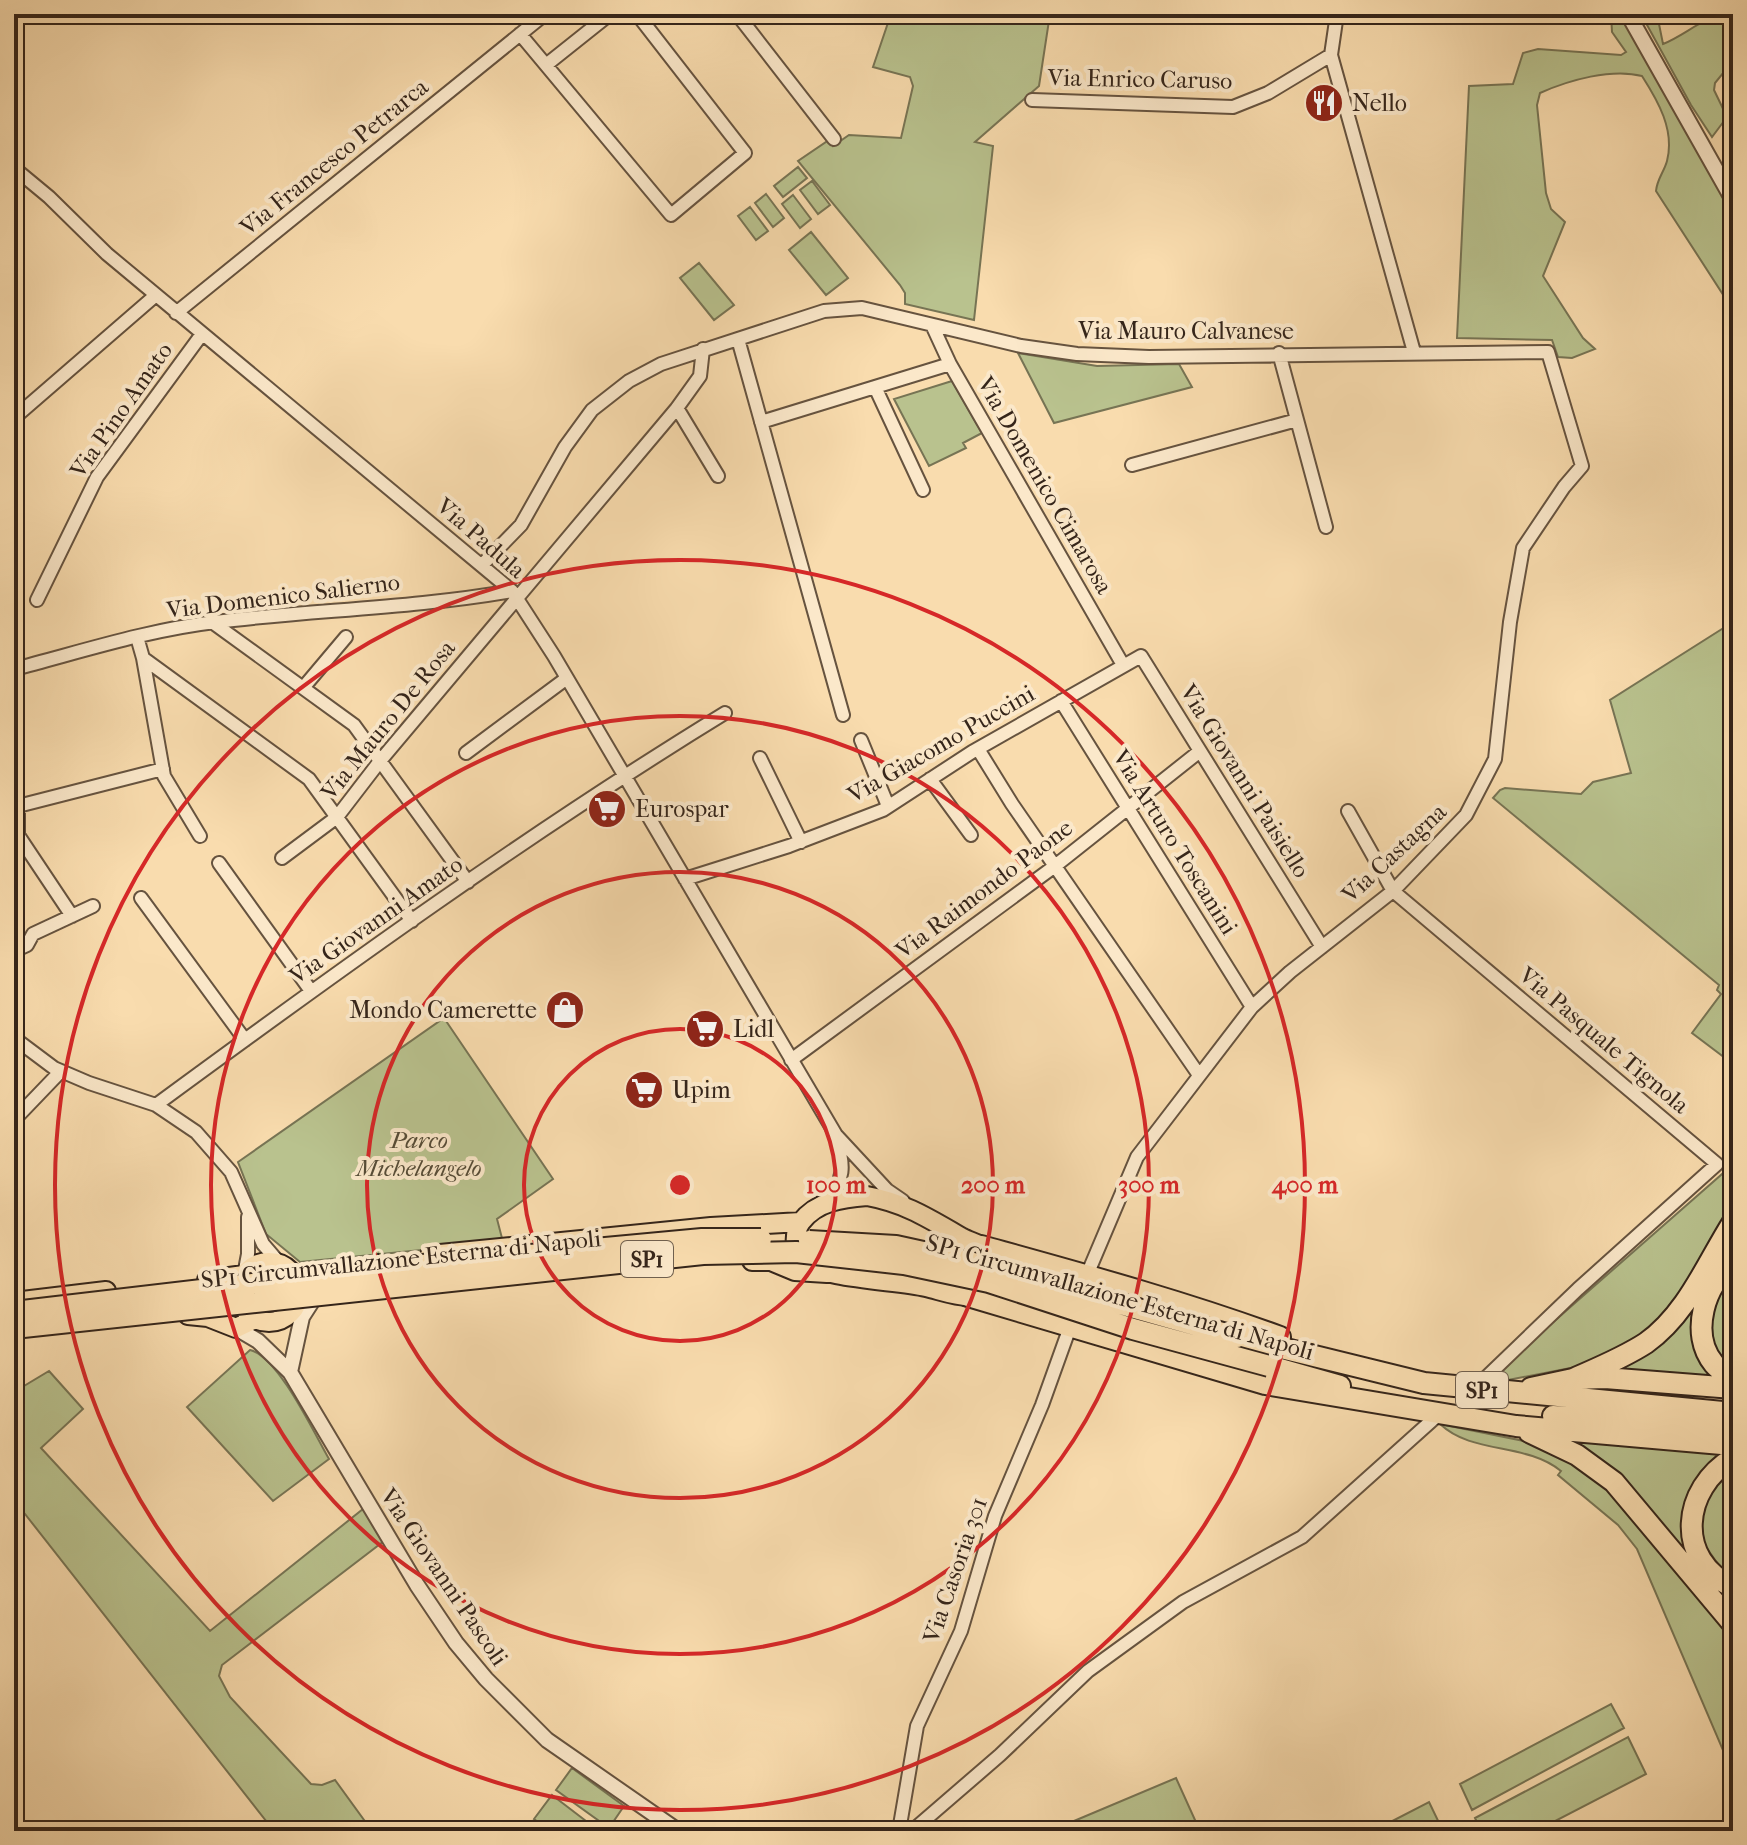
<svg xmlns="http://www.w3.org/2000/svg" width="1747" height="1845" font-family="'IM FELL French Canon',serif">
<style>
.green{fill:#b9c28e;stroke:#777454;stroke-width:2}
.lines{fill:none;stroke-linecap:round;stroke-linejoin:round}
.minor-casing{stroke:#66533f;stroke-width:16}
.tertiary-casing{stroke:#66533f;stroke-width:18}
.primary-casing{stroke:#35251a;stroke-width:22}
.trunk-casing{stroke:#35251a;stroke-width:24}
.minor{stroke:#fbe8ca;stroke-width:12}
.tertiary{stroke:#fbe8ca;stroke-width:14}
.primary{stroke:#f9dcae;stroke-width:18}
.trunk{stroke:#f9dcae;stroke-width:20}
.trunk-bridge-casing{stroke:#35251a;stroke-width:24;stroke-linecap:butt}
.trunk-bridge{stroke:#f9dcae;stroke-width:20}
.ring{fill:none;stroke:#d62828;stroke-width:4}
.labels{text-anchor:middle;stroke-width:8;stroke-linejoin:round;paint-order:stroke}
.shield{fill:#fbe8ca;stroke:#70604f;stroke-width:2}
.shield-label{font-size:22px;font-weight:bold;fill:#35251a}
.street-label{font-size:24px;fill:#35251a;stroke:#fbe8ca}
.poi-label{font-size:24px;fill:#35251a;stroke:#fbe8ca;text-anchor:start}
.park-label{font-size:24px;font-style:italic;fill:#564c37;stroke:#fbe8ca}
.centre{fill:#d62828;stroke:#fbe8ca;stroke-width:4}
.ring-label{font-size:24px;text-anchor:middle;font-weight:bold;fill:#d62828;stroke:#fbe8ca;stroke-width:8;stroke-linejoin:round;paint-order:stroke}
</style>
<rect width="100%" height="100%" fill="#f9dcae"/>
<filter id="stains"><feTurbulence type="fractalNoise" baseFrequency=".0025" numOctaves="4"/><feColorMatrix values="0 0 0 0 .2 0 0 0 0 .09 0 0 0 0 .02 0 0 0 .5 -.17"/></filter>
<radialGradient id="worn" r=".72"><stop offset=".6" stop-color="#630" stop-opacity="0"/><stop offset="1" stop-color="#630" stop-opacity=".3"/></radialGradient>
<!-- green -->
<path class="green" d="M891,14H1050L1039,86L975,142L993,146L974,320L905,304V293L900,285L798,161L829,140L833,146L849,135L901,138L913,86L910,77L873,67Z
M1611,14H1622L1733,208V310L1656,191C1657,179 1664,172 1667,161C1675,130 1658,101 1642,76C1612,68 1569,80 1540,93L1537,105L1546,193L1551,209L1565,222L1543,276L1583,338L1595,349L1572,358L1558,357L1552,340L1457,338L1469,86L1513,84L1523,53L1538,49L1621,55L1626,52L1612,32Z
M1641,14H1657L1663,44C1688,34 1705,14 1733,14V61L1715,83L1714,90L1727,117L1712,137L1691,105Z
M798,167L807,178L783,197L774,186Z
M812,181L830,205L818,214L800,190Z
M766,194L784,218L773,227L755,203Z
M793,195L811,219L800,228L782,204Z
M750,207L768,231L756,240L738,216Z
M811,232L848,278L826,295L789,250Z
M699,263L734,305L714,320L680,278Z
M1018,353L1097,366L1179,364L1192,387L1054,423Z
M952,381L982,433L963,443L966,448L929,466L894,399Z
M1733,622V1064L1692,1033L1721,994L1717,990L1719,985L1493,798L1500,790L1505,788L1581,794L1593,782L1631,773L1610,700Z
M444,1018L553,1179L497,1219L503,1242L300,1262L266,1234L238,1162Z
M1733,1154V1213L1684,1287L1661,1316L1641,1336L1586,1365L1508,1380L1499,1377L1502,1367L1730,1167L1727,1163Z
M1733,1236V1256L1704,1288L1715,1379L1610,1368L1631,1357Z
M1733,1273V1372L1723,1366L1708,1338L1715,1291Z
M250,1350C278,1356 314,1433 329,1459L273,1501L187,1407Z
M49,1371L83,1409L41,1448L210,1631L363,1509L384,1541L222,1665L219,1676L230,1697L311,1784L322,1785L335,1780L372,1831H274L14,1500V1392Z
M1440,1424L1534,1443L1592,1469L1733,1629V1768L1731,1769L1637,1549L1618,1525L1558,1475L1561,1471C1525,1442 1473,1455 1440,1424Z
M1561,1438L1724,1451C1635,1524 1733,1541 1733,1609Z
M1733,1462V1579L1711,1559L1700,1534L1705,1494Z
M1611,1704L1624,1728L1472,1810L1460,1784Z
M1628,1737L1646,1774L1536,1831H1481L1475,1818Z
M572,1768L624,1806L609,1828L556,1790Z
M1176,1778L1200,1831H1055V1829Z
M552,1795L599,1831H549L534,1819Z
M1429,1802L1442,1829L1437,1831H1373Z"/>
<g class="lines">
<defs>
<path id="minor" d="M737,14L834,139
M520,34L671,215L745,153L637,14
M1331,55L1337,14
M546,65L610,14
M1032,100L1233,107L1268,93L1331,55L1414,352
M14,168L49,197L107,254L512,591L554,656L836,1135L887,1190L903,1201
M176,313L545,14
M932,325L950,364L1123,665
M738,339L843,715
M1279,353L1326,527
M875,387L923,490
M677,408L718,476
M14,418L156,295
M761,422L950,364
M1132,465L1297,420
M482,565L521,525L565,447L592,410L629,381L661,364L824,311L862,308L1021,346L1077,354L1149,357L1548,352L1582,466L1564,487L1523,548L1510,622L1495,759L1466,815L1393,891L1290,972L1252,1007L1137,1157L1087,1275
M37,600L97,477L202,334
M212,622L354,725L468,882
M137,637L143,658L309,779L412,921
M143,658L164,776L200,836
M14,669C80,652 147,630 215,622C314,610 414,608 512,591
M303,688L346,637
M1061,701L1252,1007
M861,740L888,806
M978,749L1012,804L1199,1075
M466,753L567,678
M760,758L801,842
M930,779L971,835
M18,806V835L72,916
M14,807L163,769
M1348,811L1393,891L1717,1164L1578,1289L1474,1389
M282,858L337,817L380,761L677,408L700,376L703,349
M219,863L311,991
M685,879L789,846L883,810L972,752L1141,656L1322,947
M141,898L245,1040
M14,951L27,945L33,934L93,906
M14,1038L54,1068L89,1083L156,1105L196,1132L231,1172L263,1244L281,1265
M791,1060L1055,866L1200,751
M156,1105C341,969 529,833 725,713
M14,1120L61,1071
M825,1203C845,1180 845,1166 836,1138
M244,1275L248,1254V1217
M899,1831L917,1726L961,1631L995,1516L1042,1405L1070,1327
M912,1831L1000,1755L1088,1671L1183,1602L1302,1537L1438,1415"/>
<path id="tertiary" d="M1628,14L1733,200
M236,1328L258,1341L290,1372L417,1585L456,1643L486,1679L547,1740L678,1831
M290,1372L302,1317L311,1303"/>
<path id="primary" d="M867,1196C905,1203 928,1218 961,1237C967,1241 977,1243 983,1247C1001,1262 993,1296 968,1296C955,1296 939,1290 926,1287C897,1280 821,1279 802,1261C798,1257 796,1251 796,1245C795,1236 796,1229 801,1222C817,1201 843,1198 867,1196Z
M430,1255L711,1227L801,1222
M752,1261H771L795,1271L827,1273
M239 1292a30 30 0 1 1 60 0a30 30 0 1 1-60 0Z
M207,1280L244,1275
M14,1302L106,1291
M188,1315L208,1317L236,1328L257,1318"/>
<path id="trunk" d="M981,1246C1082,1274 1182,1301 1280,1337
M1733,1263C1705,1283 1689,1334 1714,1364C1719,1370 1727,1375 1733,1380
M968,1296L1265,1384L1516,1426L1733,1445
M1237,1337L1424,1383L1733,1413
M1269,1366L1340,1386
M1573,1379C1598,1368 1623,1358 1646,1343C1687,1314 1707,1263 1733,1222
M1531,1388L1573,1379L1605,1378L1733,1388
M1553,1416L1733,1429
M1529,1432L1577,1455L1614,1482L1733,1624
M1733,1458C1682,1488 1674,1560 1733,1587"/>
</defs>
<!-- minor casing -->
<use href="#minor" class="minor-casing"/>
<!-- tertiary casing -->
<use href="#tertiary" class="tertiary-casing"/>
<!-- primary casing -->
<use href="#primary" class="primary-casing"/>
<!-- trunk casing -->
<use href="#trunk" class="trunk-casing"/>
<!-- minor -->
<use href="#minor" class="minor"/>
<!-- tertiary -->
<use href="#tertiary" class="tertiary"/>
<!-- primary -->
<use href="#primary" class="primary"/>
<!-- trunk -->
<use href="#trunk" class="trunk"/>
<defs>
<path id="trunk-bridge" d="M809,1241L896,1246L987,1266L1237,1337
M14,1312L390,1268L702,1239H761
M14,1328L703,1254L796,1252L904,1264L989,1282L1133,1329L1269,1366"/>
</defs>
<!-- trunk-bridge casing -->
<use href="#trunk-bridge" class="trunk-bridge-casing"/>
<!-- trunk-bridge -->
<use href="#trunk-bridge" class="trunk-bridge"/>
</g>
<!-- distance rings -->
<g class="ring">
<circle cx="680" cy="1185" r="156"/>
<circle cx="680" cy="1185" r="313"/>
<circle cx="680" cy="1185" r="469"/>
<circle cx="680" cy="1185" r="625"/>
</g>
<!-- icons -->
<defs>
<symbol id="restaurant-disc" viewBox="-11 -11 22 22"><circle r="9.5" fill="#8f2418" stroke="#fbe8ca"/><path d="M-5-6h1v4h1v-4h1v4h1v-4h1v5L-1.5 .5V6h-2V.5L-5-1ZM5-6V6H3V1.5H1.5Q1.5-4 5-6Z" fill="#fff"/></symbol>
<symbol id="supermarket-disc" viewBox="-11 -11 22 22"><circle r="9.5" fill="#8f2418" stroke="#fbe8ca"/><path d="M-6-5.5h2.5l.6 2H6L4.5 2H-2.5L-4.4-4H-6ZM-1.5 3.2a1.3 1.3 0 1 0 .1 0ZM3 3.2a1.3 1.3 0 1 0 .1 0Z" fill="#fff"/></symbol>
<symbol id="shop-disc" viewBox="-11 -11 22 22"><circle r="9.5" fill="#8f2418" stroke="#fbe8ca"/><path d="M-5-2.5h2.3a2.7 3.5 0 0 1 5.4 0H5L5.5 6h-11ZM-1.5-2.5h3a1.5 2.3 0 0 0-3 0Z" fill="#fff"/></symbol>
</defs>
<g fill-rule="evenodd">
<use href="#restaurant-disc" x="1302" y="81" width="44" height="44"/>
<use href="#supermarket-disc" x="585" y="787" width="44" height="44"/>
<use href="#shop-disc" x="543" y="988" width="44" height="44"/>
<use href="#supermarket-disc" x="683" y="1007" width="44" height="44"/>
<use href="#supermarket-disc" x="622" y="1068" width="44" height="44"/>
</g>
<g class="labels">
<!-- shield labels -->
<g class="shield">
<rect x="621" y="1241" width="52" height="36" rx="6"/>
<rect x="1456" y="1372" width="52" height="36" rx="6"/>
</g>
<g class="shield-label">
<text x="647" y="1267">SP1</text>
<text x="1482" y="1398">SP1</text>
</g>
<!-- street labels -->
<g class="street-label">
<text transform="translate(1140 79) rotate(1)" y="8">Via Enrico Caruso</text>
<text transform="translate(334 157) rotate(-39)" y="8">Via Francesco Petrarca</text>
<text x="1186" y="339">Via Mauro Calvanese</text>
<text transform="translate(121 410) rotate(-55)" y="8">Via Pino Amato</text>
<text transform="translate(1045 485) rotate(60)" y="8">Via Domenico Cimarosa</text>
<text transform="translate(481 538) rotate(41)" y="8">Via Padula</text>
<text transform="translate(283 596) rotate(-7)" y="8">Via Domenico Salierno</text>
<text transform="translate(388 720) rotate(-51)" y="8">Via Mauro De Rosa</text>
<text transform="translate(941 744) rotate(-30)" y="8">Via Giacomo Puccini</text>
<text transform="translate(1245 781) rotate(58)" y="8">Via Giovanni Paisiello</text>
<text transform="translate(1175 842) rotate(58)" y="8">Via Arturo Toscanini</text>
<text transform="translate(1394 853) rotate(-43)" y="8">Via Castagna</text>
<text transform="translate(984 889) rotate(-37)" y="8">Via Raimondo Paone</text>
<text transform="translate(376 920) rotate(-35)" y="8">Via Giovanni Amato</text>
<text transform="translate(1604 1040) rotate(40)" y="8">Via Pasquale Tignola</text>
<text transform="translate(401 1259) rotate(-6)" y="8">SP1 Circumvallazione Esterna di Napoli</text>
<text transform="translate(1120 1297) rotate(16)" y="8">SP1 Circumvallazione Esterna di Napoli</text>
<text transform="translate(955 1570) rotate(-71)" y="8">Via Casoria 301</text>
<text transform="translate(444 1577) rotate(56)" y="8">Via Giovanni Pascoli</text>
</g>
<!-- poi labels -->
<g class="poi-label">
<text x="1352" y="111">Nello</text>
<text x="635" y="817">Eurospar</text>
<text x="537" y="1018" text-anchor="end">Mondo Camerette</text>
<text x="733" y="1037">Lidl</text>
<text x="672" y="1098">Upim</text>
</g>
<!-- park labels -->
<g class="park-label">
<text x="419" y="1148">Parco<tspan x="419" dy="28">Michelangelo</tspan></text>
</g>
</g>
<circle cx="680" cy="1185" r="12" class="centre"/>
<g class="ring-label">
<text x="836" y="1193">100 m</text>
<text x="993" y="1193">200 m</text>
<text x="1149" y="1193">300 m</text>
<text x="1305" y="1193">400 m</text>
</g>
<!-- margin -->
<rect width="1747" height="1845" fill="none" stroke="#f9dcae" stroke-width="48"/>
<rect x="16" y="16" width="1715" height="1813" fill="none" stroke="#35251a" stroke-width="4"/>
<rect x="24" y="24" width="1699" height="1797" fill="none" stroke="#35251a" stroke-width="2"/>
<rect width="100%" height="100%" filter="url(#stains)"/>
<rect width="100%" height="100%" fill="url(#worn)"/>
</svg>
